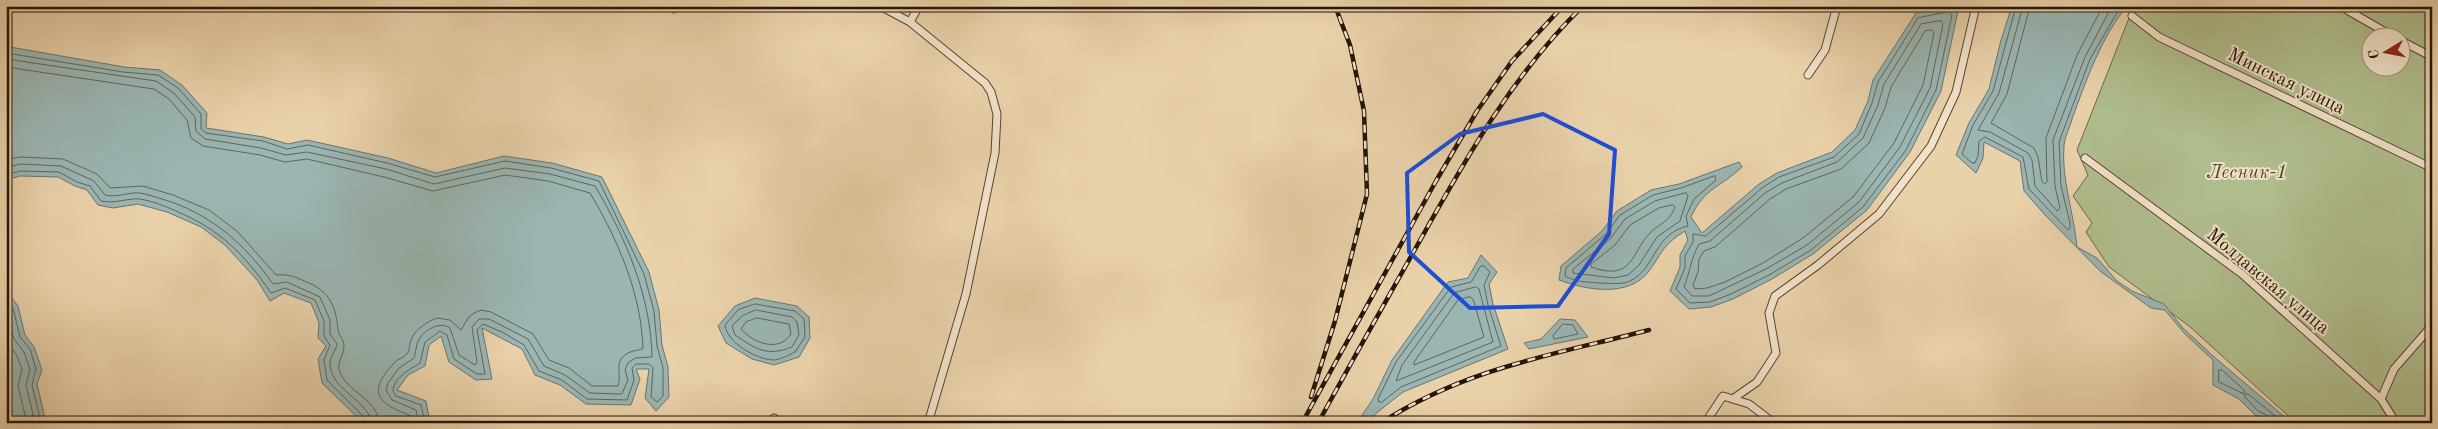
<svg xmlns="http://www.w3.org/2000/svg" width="2438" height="429" font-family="'Old Standard TT',serif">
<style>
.green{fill:#b0bd8d;stroke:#6a694a;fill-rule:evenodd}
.water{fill:#9ab5b2;stroke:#6b756d}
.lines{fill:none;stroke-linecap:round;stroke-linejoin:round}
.shore{stroke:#60655c;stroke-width:1}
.street-casing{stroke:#56442f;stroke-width:9}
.street{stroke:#f1e1c8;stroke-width:7}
.rail-casing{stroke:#251506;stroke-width:4.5}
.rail{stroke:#f1e1c8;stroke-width:2.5;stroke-dasharray:8;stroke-linecap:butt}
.marked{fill:none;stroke:#1d4ed8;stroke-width:4;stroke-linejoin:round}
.labels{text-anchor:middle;stroke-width:4;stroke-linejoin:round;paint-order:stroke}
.street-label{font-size:19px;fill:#251506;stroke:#f1e1c8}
.park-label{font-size:19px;font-style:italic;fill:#4f472e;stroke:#f1e1c8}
</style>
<rect width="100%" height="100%" fill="#e9d1aa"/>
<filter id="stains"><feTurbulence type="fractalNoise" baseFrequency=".004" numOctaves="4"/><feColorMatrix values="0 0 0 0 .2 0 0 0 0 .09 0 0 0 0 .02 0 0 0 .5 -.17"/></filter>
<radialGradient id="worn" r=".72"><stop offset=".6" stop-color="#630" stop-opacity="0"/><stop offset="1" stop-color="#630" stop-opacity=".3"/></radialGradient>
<!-- green -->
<path class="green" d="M2142,6H2432V423H2296L2189,326L2109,267L2086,232L2092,223L2073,196L2088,175L2077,150L2129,18ZM2370,38H2400V68H2370Z"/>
<!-- water -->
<path class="water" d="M1950,6H1959L1941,91L1910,152L1867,210L1813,254L1772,279L1733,299L1711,307L1689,309L1670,291L1680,267V255L1688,240L1685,231C1662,246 1664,250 1649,271C1629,298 1586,290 1559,280L1561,266L1602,231L1617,211L1651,190L1679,184L1739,162L1742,167C1721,187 1704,188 1691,217L1702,233L1759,184L1777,173L1832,152L1855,130L1868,101L1873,80L1916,13L1940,10Z
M2012,6H2127C2101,37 2086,81 2072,119C2070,127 2065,136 2064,145C2061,179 2074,213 2077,247L2097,258L2117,281L2132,291L2164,304L2183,328L2213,356L2292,423H2268L2254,414L2239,399L2213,385V360L2185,334L2165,310L2151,308L2100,271L2045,215L2024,191L2020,161L1984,142L1983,158L1976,173L1956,155L1969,123L1989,89L2001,40Z
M10,47L124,67L160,70L182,85L207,113L206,128L264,137L288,144L307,140L388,158L436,173L504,156L552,163L602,177L649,272L659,310L662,345L668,367L669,397L656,411L645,398L649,369H636L640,379L631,405L586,404L560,385L535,375L522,349L482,328L492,379L476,380L449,362L441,336L429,345L425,366L408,375L397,390L426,401L430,423H363L322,383L318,359L326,346L318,338L319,323L311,303L284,293L270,301L257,280L225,245L201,227L167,212L138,204L113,208L98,205L87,190L75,186L58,177L20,176L6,180V49Z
M1481,255L1497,272L1489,284L1493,304L1508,349L1403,392L1364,423H1357L1373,399L1392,360L1448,282L1468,278Z
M6,290L18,306L25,335L34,347L42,370L37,384L46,423H6Z
M755,298L797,306L809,317L810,338L799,357L774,365L752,359L726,343L718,326L735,306Z
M1560,319L1575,320L1588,337L1529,349L1524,343L1541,339Z"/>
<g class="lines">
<!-- shore -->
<path class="shore" d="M2016,6L1993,91L1973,125L1962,154L1972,163H1975L1978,156L1979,141L1985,137L2023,157L2029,189L2068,230L2070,228V223L2061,186L2059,142L2090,59L2121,6
M2023,6L1999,93L1978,130L1990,132L2028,153L2032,160L2035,186L2057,211L2060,208L2055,186L2053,140L2085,57L2112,6
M2030,6L2007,94L1991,123L2034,148L2038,157L2042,182L2045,184L2047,182L2046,138L2077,55L2103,6
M1949,12L1952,15L1936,90L1906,150L1863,207L1811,250L1769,275L1731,294L1710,302L1690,303L1676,289L1685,268V256L1693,242V234L1706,236L1762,188L1779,177L1834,157L1859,134L1872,103L1878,82L1918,18Z
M1941,21L1943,24L1930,88L1900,147L1859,202L1807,245L1766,269L1709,296H1692L1684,287C1690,272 1691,258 1699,244L1710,241L1765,193L1782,183L1837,162L1863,138L1878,105L1884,84L1921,24Z
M1932,30L1934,33L1923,85L1894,143L1853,197L1803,238L1763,263L1725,282L1707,288L1695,289L1693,285L1698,272L1699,259L1704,251L1715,247L1770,199L1786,189L1841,169L1869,143L1885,108L1891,87L1925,31Z
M6,53L123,72L158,75L178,88L201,114V129L206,133L263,141L287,149L308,145L387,163L435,177L505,161L551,168L599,181L644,274L654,311L657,346L663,368V396L657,402L651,397L653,368L649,364H636L632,368L634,380L627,400L587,399L562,380L539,371L524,345L502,332L483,324L477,330L485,374H477L454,359L447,335L440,331L425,342L420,363C409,370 394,377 393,391L396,396L421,405L425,423
M6,59L156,81L174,93L195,117L196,131L205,139L261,148L286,155L307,152L386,169L434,184L505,168L550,174L595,186C626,238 651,297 652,357L635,358L628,363L625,370L628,380L622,394L590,393L565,375L544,366L528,339L489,319H479L472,327L477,362L475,365L459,355L450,328C440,321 426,329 419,339C416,344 416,352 414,358L399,368L388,383L386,390L392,400L416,410L419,423
M6,67L154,89L169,99L187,120L191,138L203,146L260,155L285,162L307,159L384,177L433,191L505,175L548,181L590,193C618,240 641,293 643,348C639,351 633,350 628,353C613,361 622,374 618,386H592L569,368L549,360L533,334L491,312L481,310L474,313L468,318L461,330L450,320L437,318C428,321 414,330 411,340C409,344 410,351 407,354C403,358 397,359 394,363C367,392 377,403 409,415L411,423
M6,160L20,157L63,159L97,174L110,188L143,186L173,195L209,210L238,232L276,275C286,274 293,276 302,280C328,290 335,302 338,329C338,335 344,339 344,346C344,356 336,362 340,372C347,392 378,399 379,423
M6,168L20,164L61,166L94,181L105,195C117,198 128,192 140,193C147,194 155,197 162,199C210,213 245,244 273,284L287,282L320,297L330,320V334L337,344C336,351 330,356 330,363C330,391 370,400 371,423
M6,175L20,171L59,172L77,182L90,186L101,201C116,204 126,198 140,199C152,201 165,206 176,211C221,230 244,254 271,293L285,288L315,300L324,321V336L330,345L324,360L327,380L364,417L365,423
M1715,176L1716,180L1694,199L1686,216L1688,226C1654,233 1655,270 1630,281C1621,285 1609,283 1599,283C1587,282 1576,282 1565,276L1566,268L1606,234L1620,215L1653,195L1681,188Z
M1686,193L1688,196L1680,221L1657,237L1639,265L1628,275L1614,278L1573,273V269L1610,239L1625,219L1655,201Z
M1673,205L1675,207C1669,223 1662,221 1651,232C1630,253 1634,282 1591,267V264L1615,245L1630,225L1659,208Z
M1481,266H1484L1490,272L1484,285L1488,305L1501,346L1401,387L1382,402H1379L1378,399L1396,362L1451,287L1471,282Z
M1476,287L1479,289L1493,342L1396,381L1402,365L1454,293Z
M1470,297L1473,299L1484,337L1414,365V362L1458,300Z
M6,298L13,308L20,337L30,349L36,369L32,385L41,423
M755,304L795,311L804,319L805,337L795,352C789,355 780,360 773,360C756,359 727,343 725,325L738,310Z
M6,309L14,339L24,352L30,369L26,385L35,423
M756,310L792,317L797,322L799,335L792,347C767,357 756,349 735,335L732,326L742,316Z
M757,318L789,324L791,334C779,353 753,343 741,329L746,322Z
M1563,324L1573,325L1578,334L1554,339L1553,336Z
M6,339L17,356L22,369L18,386L27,423
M2219,370H2222L2244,390V394L2219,382Z
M2271,423L2268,416L2257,410L2245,397V394H2248L2284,423"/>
<defs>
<path id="street" d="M880,6L910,22L985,83L991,92L997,114L995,153L966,294L928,423
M2340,6L2396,38
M1181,8L1185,6
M674,9L675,6
M2132,16L2159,37L2432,168
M910,22L919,6
M2400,40L2432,57
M1808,75L1825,50L1837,6
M2085,158L2242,274L2381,399L2396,423
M1734,398L1757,382L1776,353L1769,313L1775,296L1818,265L1879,214L1931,146L1956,92L1976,6
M2381,399L2394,369L2429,329L2432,315
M774,418L776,423
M1705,423L1723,396L1749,404L1774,423"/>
</defs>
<!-- street casing -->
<use href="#street" class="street-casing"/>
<!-- street -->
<use href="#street" class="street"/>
<defs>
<path id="rail" d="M1311,397L1335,321L1367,194L1364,111L1350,45L1335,6
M1302,423L1436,181L1477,111L1512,61L1563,6
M1318,423C1351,363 1384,304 1418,244C1465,160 1513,74 1583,6
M1381,423C1466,368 1553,355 1649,330"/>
</defs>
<!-- rail casing -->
<use href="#rail" class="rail-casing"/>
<!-- rail -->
<use href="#rail" class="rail"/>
</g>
<!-- marked area -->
<path class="marked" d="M1543,114L1615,150L1609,234L1558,306L1470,308L1409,252L1407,173L1460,134Z"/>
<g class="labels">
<!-- street labels -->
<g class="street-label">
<text transform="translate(2287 80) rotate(26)" y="7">Минская улица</text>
<text transform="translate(2269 280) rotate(40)" y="7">Молдавская улица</text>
</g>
<!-- park labels -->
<g class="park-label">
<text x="2247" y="178">Лесник-1</text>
</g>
</g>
<!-- margin -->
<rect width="2438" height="429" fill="none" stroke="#e9d1aa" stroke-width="25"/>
<rect x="8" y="8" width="2423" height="414" fill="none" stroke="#251506" stroke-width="2.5"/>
<rect x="12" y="12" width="2413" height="404" fill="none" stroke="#251506"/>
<!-- north arrow -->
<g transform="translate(2386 52) rotate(260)"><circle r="24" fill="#f1e1c8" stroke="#9f8f7a"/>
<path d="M0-4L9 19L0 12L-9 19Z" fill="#8f2418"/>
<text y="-8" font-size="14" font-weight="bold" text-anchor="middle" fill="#251506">С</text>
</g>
<rect width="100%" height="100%" filter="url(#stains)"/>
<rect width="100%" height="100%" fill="url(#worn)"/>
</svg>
